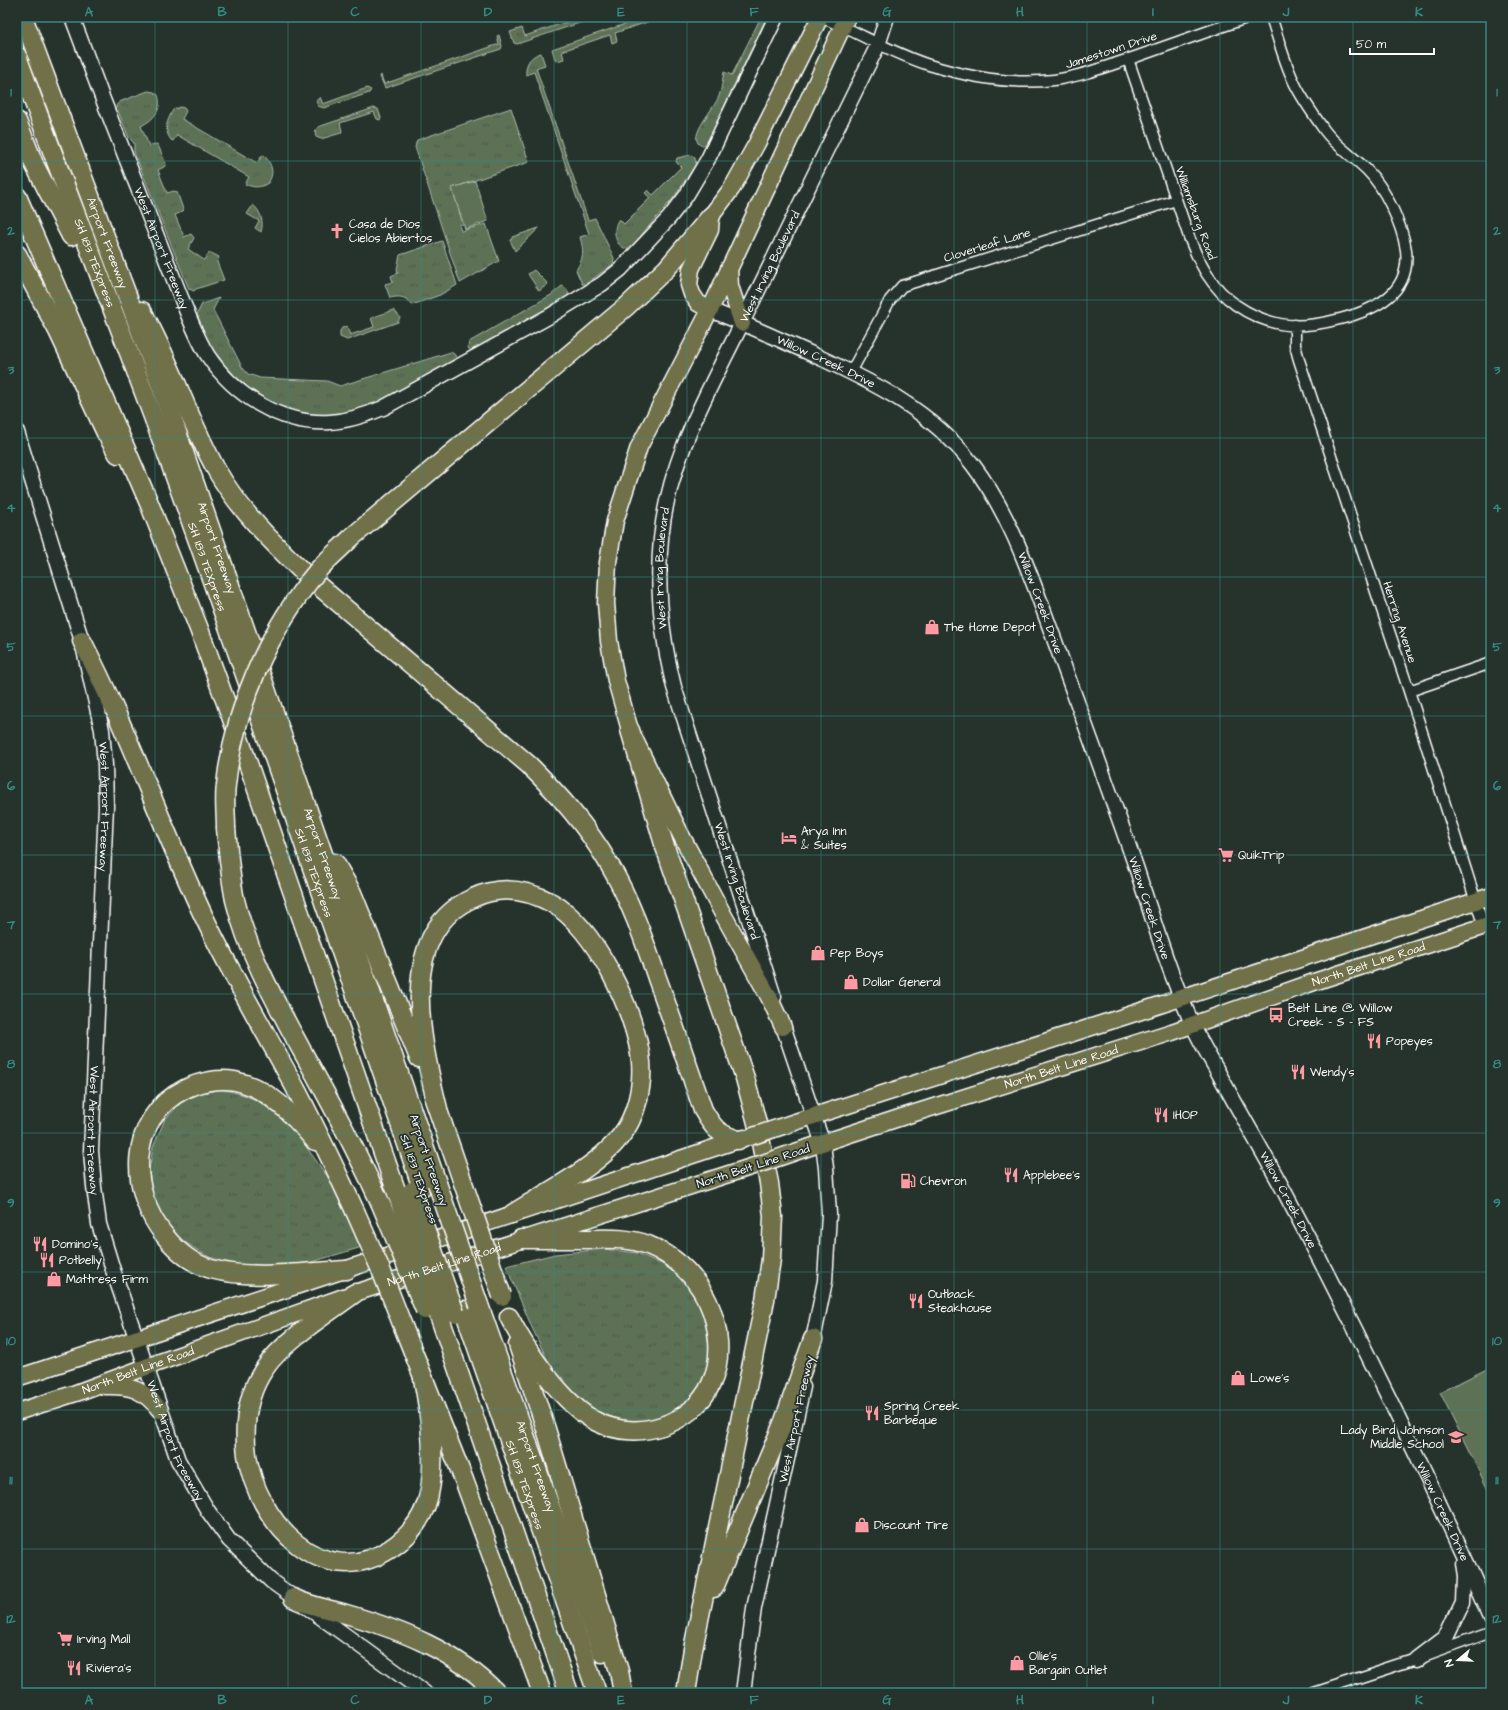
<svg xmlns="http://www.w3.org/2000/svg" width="1508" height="1710" font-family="'Architects Daughter',sans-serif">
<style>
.grass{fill:url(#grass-tufts);stroke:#aeb8aa}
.green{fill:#5d7255;stroke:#aeb8aa}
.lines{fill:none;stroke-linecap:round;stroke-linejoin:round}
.street-casing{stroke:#fff;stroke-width:13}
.secondary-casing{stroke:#fff;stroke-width:17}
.primary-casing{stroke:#fff;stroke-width:19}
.highway-casing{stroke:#fff;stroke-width:21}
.street{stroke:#26332d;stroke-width:10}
.secondary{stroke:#26332d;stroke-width:14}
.primary{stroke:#6f714a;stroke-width:16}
.highway{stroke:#6f714a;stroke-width:18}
.primary-bridge-casing{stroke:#fff;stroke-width:19;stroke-linecap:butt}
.highway-bridge-casing{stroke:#fff;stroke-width:21;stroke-linecap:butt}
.primary-bridge{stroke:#6f714a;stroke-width:16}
.highway-bridge{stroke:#6f714a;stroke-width:18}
.grid{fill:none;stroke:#338b84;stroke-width:1;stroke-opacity:0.55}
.labels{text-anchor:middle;stroke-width:3.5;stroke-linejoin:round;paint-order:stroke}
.street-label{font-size:12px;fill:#fff;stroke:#26332d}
.poi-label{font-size:12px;fill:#fff;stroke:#26332d;text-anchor:start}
.neatline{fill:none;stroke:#338b84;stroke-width:1.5}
.grid-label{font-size:13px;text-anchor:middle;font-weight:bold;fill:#338b84}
</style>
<defs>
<pattern id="grass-tufts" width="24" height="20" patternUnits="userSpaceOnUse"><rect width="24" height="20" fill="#5d7255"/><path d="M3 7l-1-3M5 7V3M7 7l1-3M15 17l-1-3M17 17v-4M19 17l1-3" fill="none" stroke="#52594f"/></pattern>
</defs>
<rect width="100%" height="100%" fill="#26332d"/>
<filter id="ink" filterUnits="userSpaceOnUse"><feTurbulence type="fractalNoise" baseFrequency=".025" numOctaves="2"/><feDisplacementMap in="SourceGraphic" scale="8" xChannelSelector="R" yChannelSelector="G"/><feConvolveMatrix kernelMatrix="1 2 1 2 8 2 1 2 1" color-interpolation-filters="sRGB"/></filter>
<g filter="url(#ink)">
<!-- grass -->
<path class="grass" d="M581,17H597L517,44L514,43L510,32L522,28L525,36Z
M646,17H662L615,33L617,41L612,43L610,35L562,51L564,59L557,61L555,59L552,49Z
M752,17H767L708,141L705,145H700C687,136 715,108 719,96C722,89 722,80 724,72L732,75L759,21Z
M499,35L502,46L501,49L385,88L380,77L381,75L384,84L499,44L497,36Z
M541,53L545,65L536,68L588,220L595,218L614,258L613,264L586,284H582L576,270C584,258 584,251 580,237L589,234L534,72L526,75C525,64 530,56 541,53Z
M367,88L371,90L369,93L324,108L318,106L316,101L320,97L323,104Z
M148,91L154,92L158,95C163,110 153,120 141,126L149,146L155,144L158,145L166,164L164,167L158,170L167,193L174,191L177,192L183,209L182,212L175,215L184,237L191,234L194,238L188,249L204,260L208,254L211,253L219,257L217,262L224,280L196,289L194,291L189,289L134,152V143L129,138L116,106L119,102Z
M180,107L184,108L186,111L182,119L257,163L262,156L264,155C272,165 275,173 268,183C260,188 254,188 245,184L249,177L177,135L173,141L171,140C163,129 167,121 173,110Z
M374,108L378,109L381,118L380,120L377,119L374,112L340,123L342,131L341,133L321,139L316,137L315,131L318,127Z
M511,108L529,162L452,188L463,224L459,225L461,231L486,224L499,261L460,283L415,147L417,140Z
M691,155L695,158L696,164L675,196L632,246L629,249C615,249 611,229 619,219L624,224L650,198L645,193L648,190L653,195L681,167L676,162L677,158Z
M253,205C261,211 264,223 261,232L255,228L259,221L247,214Z
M539,228L515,251L510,240L512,239V237Z
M442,241L457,285L440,295L412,305C406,296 399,296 390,298L385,284L393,282L391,276L398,273L397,269L400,255Z
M534,270L548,284L539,291L528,274Z
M562,286C567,288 569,291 568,296L475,351L470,350L468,348L469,342L551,295Z
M219,298L213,310L242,367L248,374L260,378L327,381L340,386L451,352L455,355L456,360L453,364L357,414L304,417L264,403L241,386L212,352L197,314L202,304Z
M394,310L400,317L398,322L347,340L340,337V331L342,328L347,326L350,335L374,327L371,318Z
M221,1089L241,1094L259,1101L292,1127L330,1180L362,1247L305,1264L269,1269L233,1266L205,1255L177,1237L159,1211L152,1195L149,1171L153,1147L165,1119L184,1100L202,1093Z
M604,1249L637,1253L673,1269L694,1290L704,1312L711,1344L707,1373L695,1396L667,1417L649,1424L625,1423L606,1417L581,1400L562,1381L547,1359L533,1330L506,1266L555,1254Z"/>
<!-- green -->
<path class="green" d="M475,181L488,221L465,229L452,188Z
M1491,1367V1496L1440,1392Z"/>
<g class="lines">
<defs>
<path id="street" d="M821,17C858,32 891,53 929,65C968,77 1012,85 1054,80C1083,76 1110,65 1138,56C1175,43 1212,30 1249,17
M1128,59L1189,237C1200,265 1211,287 1236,305C1249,314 1265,321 1280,324C1300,328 1321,324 1340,319C1375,310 1411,293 1406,250C1402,224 1385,188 1367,170C1354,157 1336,146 1325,131C1315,117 1305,103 1297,88C1285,66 1279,40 1271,17
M1295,325V345L1299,360L1409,691L1484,927
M851,372L890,300L902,286L1176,200
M1409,691L1491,663
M1313,1693L1417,1659L1491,1632"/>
<g id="secondary">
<path id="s1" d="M72,17L102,97L182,300C190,319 197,339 208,356C235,396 281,425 330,422C348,421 366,415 383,408L548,317L602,284L621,269L669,218L686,196L708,159L776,17"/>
<path id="s2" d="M710,310C744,323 778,339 812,354C873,382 931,410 973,465C1011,515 1031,577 1053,636C1081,713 1109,789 1136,867C1153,919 1169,973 1192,1023C1199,1040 1209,1056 1218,1072C1239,1111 1262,1150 1283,1189C1357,1329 1426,1472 1491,1616"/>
<path id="s3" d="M17,432L82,641L102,730L105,765L106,806L91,1151L94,1187L99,1224L113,1270L178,1460L208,1511L229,1540L271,1581L425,1693"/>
<path id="s4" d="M774,997L674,687C659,626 653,564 667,501C681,438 714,380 742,323C788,230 832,137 878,45L887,17"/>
<path d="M780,1017L823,1144L826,1168L829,1214L825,1281L811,1350"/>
<path d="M1417,1659L1446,1637L1463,1601L1464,1576L1462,1563"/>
<path d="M743,1693L754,1608L803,1387"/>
</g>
<g id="primary">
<path d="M729,268L730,286L742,323"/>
<path d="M710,310L698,303L692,294L689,285L691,269L710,230L711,216L732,188L757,143L820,17"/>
<path d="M783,1027L769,997L724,916L681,835L630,730L616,681L609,641L606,603L608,562L615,521L639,447L710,310L847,17"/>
<path d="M795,1122L1126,1016L1491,896"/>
<path id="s5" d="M804,1149L902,1117L1172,1032L1314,982L1491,924"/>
<path d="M17,1378L744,1138"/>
<path d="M104,1386C131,1385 143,1389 160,1410"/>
<path id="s6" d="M17,1412L76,1393L146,1367L355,1293L757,1165"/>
</g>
<g id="highway">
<path id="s7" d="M23,17L161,386L437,1183"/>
<path id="s8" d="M17,56C66,193 121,327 170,463C257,704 339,946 422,1188"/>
<path d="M17,121L34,164L71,236"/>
<path d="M17,196L149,503L199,629L244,752L398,1196"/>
<path d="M17,254L58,331L106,433L118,454"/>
<path d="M142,311C171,362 188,419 217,471C240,511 273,543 306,575L529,765C559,795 587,826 609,864C630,899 644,940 657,978C673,1022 688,1066 703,1110C714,1129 717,1133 738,1140"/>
<path d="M352,537L627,306L667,268L711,216"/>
<path d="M82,641C128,730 161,826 204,917C232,976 266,1033 297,1091C317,1130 336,1170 355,1211"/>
<path d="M630,730L664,844L745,1078L757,1123L769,1183L773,1216L771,1259L765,1300L693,1649L686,1693"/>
<path d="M226,828C228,852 230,876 235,900C248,953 275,1001 301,1049C329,1099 356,1150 380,1202"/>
<path d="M335,863L352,893L419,1058"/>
<path d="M434,1099L461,1177"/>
<path d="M438,1109C422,1044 394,933 473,898C500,885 526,889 552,903C595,927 637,1014 641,1062C643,1087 636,1118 620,1137C596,1168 545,1193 512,1214"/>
<path d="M315,1141C294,1116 269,1088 235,1081C218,1078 199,1082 185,1089C127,1118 128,1191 165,1236C177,1251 193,1264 211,1269C252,1280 304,1272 347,1270"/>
<path d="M355,1293C328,1313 283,1341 265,1368C247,1394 243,1424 247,1455C257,1521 321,1594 390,1549C407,1538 419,1524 426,1505C438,1471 430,1414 423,1379"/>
<path id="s9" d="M479,1305L602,1653"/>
<path id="s10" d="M464,1310L597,1693"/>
<path d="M509,1317C526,1350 563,1405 597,1422C638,1442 692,1425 711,1384C723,1358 719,1326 708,1302C695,1275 675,1256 648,1245C627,1237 606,1239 585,1239C564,1239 542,1239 521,1239"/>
<path d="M440,1318L569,1693"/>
<path d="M404,1329L464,1480L542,1693"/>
<path d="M518,1345L546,1429L619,1671L623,1693"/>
<path d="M714,1588L784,1421L813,1339"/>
<path d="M293,1598C309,1606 329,1609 346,1614C401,1630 456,1651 497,1693"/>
</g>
</defs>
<!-- street casing -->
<use href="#street" class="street-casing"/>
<!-- secondary casing -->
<use href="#secondary" class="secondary-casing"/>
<!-- primary casing -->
<use href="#primary" class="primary-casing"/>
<!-- highway casing -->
<use href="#highway" class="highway-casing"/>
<!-- street -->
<use href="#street" class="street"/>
<!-- secondary -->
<use href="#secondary" class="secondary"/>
<!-- primary -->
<use href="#primary" class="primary"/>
<!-- highway -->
<use href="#highway" class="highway"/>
<defs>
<path id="primary-bridge" d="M750,1137L795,1122
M757,1165L804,1149"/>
<path id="highway-bridge" d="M226,828C226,814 224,799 226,785C234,707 269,629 319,569C329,558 341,548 352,537
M461,1177L502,1296
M437,1183L479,1305
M412,1191L455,1313
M398,1196L440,1318
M380,1202L425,1310
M355,1211L381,1270L404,1329"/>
</defs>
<!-- primary-bridge casing -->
<use href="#primary-bridge" class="primary-bridge-casing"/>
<!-- highway-bridge casing -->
<use href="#highway-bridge" class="highway-bridge-casing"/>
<!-- primary-bridge -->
<use href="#primary-bridge" class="primary-bridge"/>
<!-- highway-bridge -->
<use href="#highway-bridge" class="highway-bridge"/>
</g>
</g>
<!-- grid -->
<path class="grid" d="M155,17V1693M288,17V1693M421,17V1693M554,17V1693M687,17V1693M821,17V1693M954,17V1693M1087,17V1693M1220,17V1693M1353,17V1693M17,161H1491M17,300H1491M17,438H1491M17,577H1491M17,716H1491M17,855H1491M17,994H1491M17,1133H1491M17,1272H1491M17,1410H1491M17,1549H1491"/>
<!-- icons -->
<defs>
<symbol id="church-bare" viewBox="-9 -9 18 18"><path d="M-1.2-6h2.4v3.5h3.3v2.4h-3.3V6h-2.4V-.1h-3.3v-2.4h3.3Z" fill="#ff9aa2" stroke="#26332d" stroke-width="2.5" paint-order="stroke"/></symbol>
<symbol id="shop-bare" viewBox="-9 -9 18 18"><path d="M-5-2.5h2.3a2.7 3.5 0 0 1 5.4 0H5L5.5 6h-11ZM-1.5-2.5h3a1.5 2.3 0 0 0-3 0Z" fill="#ff9aa2" stroke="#26332d" stroke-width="2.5" paint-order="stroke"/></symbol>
<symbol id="hotel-bare" viewBox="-9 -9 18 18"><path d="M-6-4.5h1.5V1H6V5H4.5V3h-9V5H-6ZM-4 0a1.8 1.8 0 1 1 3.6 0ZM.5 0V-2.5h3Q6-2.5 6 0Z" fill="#ff9aa2" stroke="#26332d" stroke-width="2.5" paint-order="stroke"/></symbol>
<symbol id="supermarket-bare" viewBox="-9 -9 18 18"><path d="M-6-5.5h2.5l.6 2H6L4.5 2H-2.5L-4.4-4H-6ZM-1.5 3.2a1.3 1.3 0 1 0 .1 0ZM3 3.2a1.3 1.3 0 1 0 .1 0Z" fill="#ff9aa2" stroke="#26332d" stroke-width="2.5" paint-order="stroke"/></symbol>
<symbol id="bus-bare" viewBox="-9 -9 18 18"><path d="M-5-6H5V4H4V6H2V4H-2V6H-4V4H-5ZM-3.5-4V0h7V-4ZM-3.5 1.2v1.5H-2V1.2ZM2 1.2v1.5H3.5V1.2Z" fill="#ff9aa2" stroke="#26332d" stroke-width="2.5" paint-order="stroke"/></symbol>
<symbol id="restaurant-bare" viewBox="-9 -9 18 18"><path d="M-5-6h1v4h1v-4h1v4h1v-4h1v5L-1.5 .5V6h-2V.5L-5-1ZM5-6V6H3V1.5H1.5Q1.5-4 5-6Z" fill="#ff9aa2" stroke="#26332d" stroke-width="2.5" paint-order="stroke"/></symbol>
<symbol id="fuel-bare" viewBox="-9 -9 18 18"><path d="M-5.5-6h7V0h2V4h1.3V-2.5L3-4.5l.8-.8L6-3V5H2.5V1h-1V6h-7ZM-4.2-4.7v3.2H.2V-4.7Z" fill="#ff9aa2" stroke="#26332d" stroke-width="2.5" paint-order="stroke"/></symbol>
<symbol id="school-bare" viewBox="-9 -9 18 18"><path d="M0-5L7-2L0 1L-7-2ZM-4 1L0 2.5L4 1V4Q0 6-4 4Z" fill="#ff9aa2" stroke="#26332d" stroke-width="2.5" paint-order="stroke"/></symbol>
</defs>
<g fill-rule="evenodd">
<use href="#church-bare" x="326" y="220" width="22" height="22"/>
<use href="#shop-bare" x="921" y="616" width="22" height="22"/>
<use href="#hotel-bare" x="778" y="827" width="22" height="22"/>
<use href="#supermarket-bare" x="1215" y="844" width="22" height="22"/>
<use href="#shop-bare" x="807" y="942" width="22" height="22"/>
<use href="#shop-bare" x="840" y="971" width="22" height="22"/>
<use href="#bus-bare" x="1265" y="1004" width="22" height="22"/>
<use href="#restaurant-bare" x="1363" y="1030" width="22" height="22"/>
<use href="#restaurant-bare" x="1287" y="1061" width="22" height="22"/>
<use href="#restaurant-bare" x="1150" y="1104" width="22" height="22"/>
<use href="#restaurant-bare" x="1000" y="1164" width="22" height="22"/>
<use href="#fuel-bare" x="897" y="1170" width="22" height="22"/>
<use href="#restaurant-bare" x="29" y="1233" width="22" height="22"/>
<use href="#restaurant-bare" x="36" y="1249" width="22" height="22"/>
<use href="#shop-bare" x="43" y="1268" width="22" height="22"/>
<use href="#restaurant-bare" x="905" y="1290" width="22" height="22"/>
<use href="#shop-bare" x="1227" y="1367" width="22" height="22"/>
<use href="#restaurant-bare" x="861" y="1402" width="22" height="22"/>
<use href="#school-bare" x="1445" y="1426" width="22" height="22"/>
<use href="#shop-bare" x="851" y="1514" width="22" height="22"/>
<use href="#supermarket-bare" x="54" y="1628" width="22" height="22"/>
<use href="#shop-bare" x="1006" y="1652" width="22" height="22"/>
<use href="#restaurant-bare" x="63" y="1657" width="22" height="22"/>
</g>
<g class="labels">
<!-- street labels -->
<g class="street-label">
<text transform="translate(1111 50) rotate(-18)" y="4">Jamestown Drive</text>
<text transform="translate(1196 213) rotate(70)" y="4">Williamsburg Road</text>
<text dy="4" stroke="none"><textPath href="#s7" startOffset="241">Airport Freeway</textPath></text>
<text transform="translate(987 245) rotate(-17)" y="4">Cloverleaf Lane</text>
<text dy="4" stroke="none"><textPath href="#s1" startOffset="248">West Airport Freeway</textPath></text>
<text dy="4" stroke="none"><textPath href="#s8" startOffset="221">SH 183 TEXpress</textPath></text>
<text dy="4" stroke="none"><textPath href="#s4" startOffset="770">West Irving Boulevard</textPath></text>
<text dy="4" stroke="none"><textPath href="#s2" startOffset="127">Willow Creek Drive</textPath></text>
<text dy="4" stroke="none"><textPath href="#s7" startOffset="565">Airport Freeway</textPath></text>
<text dy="4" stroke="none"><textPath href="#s8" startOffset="545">SH 183 TEXpress</textPath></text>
<text dy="4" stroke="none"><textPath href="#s4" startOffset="446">West Irving Boulevard</textPath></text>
<text dy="4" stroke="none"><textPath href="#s2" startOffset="463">Willow Creek Drive</textPath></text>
<text transform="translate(1400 622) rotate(72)" y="4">Herring Avenue</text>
<text dy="4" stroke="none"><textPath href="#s3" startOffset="387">West Airport Freeway</textPath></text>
<text dy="4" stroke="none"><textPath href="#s7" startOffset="889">Airport Freeway</textPath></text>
<text dy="4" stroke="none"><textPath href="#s8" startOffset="869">SH 183 TEXpress</textPath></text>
<text transform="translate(737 881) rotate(72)" y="4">West Irving Boulevard</text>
<text dy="4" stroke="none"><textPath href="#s2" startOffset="787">Willow Creek Drive</textPath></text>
<text dy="4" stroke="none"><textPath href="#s5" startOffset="594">North Belt Line Road</textPath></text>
<text dy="4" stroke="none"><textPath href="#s5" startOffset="270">North Belt Line Road</textPath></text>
<text dy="4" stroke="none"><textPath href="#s3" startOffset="711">West Airport Freeway</textPath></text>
<text transform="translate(429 1160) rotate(71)" y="4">Airport Freeway</text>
<text transform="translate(753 1166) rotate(-18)" y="4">North Belt Line Road</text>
<text transform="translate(419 1179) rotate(71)" y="4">SH 183 TEXpress</text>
<text dy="4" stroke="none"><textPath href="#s2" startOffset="1111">Willow Creek Drive</textPath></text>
<text dy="4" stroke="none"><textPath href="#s6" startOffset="452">North Belt Line Road</textPath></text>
<text dy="4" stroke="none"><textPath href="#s6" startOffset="128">North Belt Line Road</textPath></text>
<text transform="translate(796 1419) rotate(-78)" y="4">West Airport Freeway</text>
<text dy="4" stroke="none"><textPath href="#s3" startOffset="1035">West Airport Freeway</textPath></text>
<text dy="4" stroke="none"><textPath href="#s9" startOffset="171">Airport Freeway</textPath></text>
<text dy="4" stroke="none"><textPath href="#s10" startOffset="185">SH 183 TEXpress</textPath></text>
<text dy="4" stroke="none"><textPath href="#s2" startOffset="1459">Willow Creek Drive</textPath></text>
</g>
<!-- poi labels -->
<g class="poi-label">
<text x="349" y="228">Casa de Dios<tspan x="349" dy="14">Cielos Abiertos</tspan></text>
<text x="944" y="631">The Home Depot</text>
<text x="801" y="835">Arya Inn<tspan x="801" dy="14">&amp; Suites</tspan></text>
<text x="1238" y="859">QuikTrip</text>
<text x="830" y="957">Pep Boys</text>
<text x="863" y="986">Dollar General</text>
<text x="1288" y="1012">Belt Line @ Willow<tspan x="1288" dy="14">Creek - S - FS</tspan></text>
<text x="1386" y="1045">Popeyes</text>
<text x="1310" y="1076">Wendy's</text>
<text x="1173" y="1119">IHOP</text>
<text x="1023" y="1179">Applebee's</text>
<text x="920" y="1185">Chevron</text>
<text x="52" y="1248">Domino's</text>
<text x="59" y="1264">Potbelly</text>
<text x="66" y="1283">Mattress Firm</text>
<text x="928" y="1298">Outback<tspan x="928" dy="14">Steakhouse</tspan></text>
<text x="1250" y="1382">Lowe's</text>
<text x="884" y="1410">Spring Creek<tspan x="884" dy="14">Barbeque</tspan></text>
<text x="1444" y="1434" text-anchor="end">Lady Bird Johnson<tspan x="1444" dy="14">Middle School</tspan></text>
<text x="874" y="1529">Discount Tire</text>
<text x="77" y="1643">Irving Mall</text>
<text x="1029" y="1660">Ollie's<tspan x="1029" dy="14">Bargain Outlet</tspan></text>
<text x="86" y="1672">Riviera's</text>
</g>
</g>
<!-- margin -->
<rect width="1508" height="1710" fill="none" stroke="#26332d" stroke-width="44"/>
<!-- north arrow -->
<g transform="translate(1458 1660) rotate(251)" stroke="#26332d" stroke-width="3" paint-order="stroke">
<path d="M0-3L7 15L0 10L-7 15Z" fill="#ffffff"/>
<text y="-6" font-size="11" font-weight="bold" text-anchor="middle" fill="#ffffff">N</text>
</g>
<!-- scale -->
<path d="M1350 48v6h84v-6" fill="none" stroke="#ffffff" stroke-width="2"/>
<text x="1356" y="48" font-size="12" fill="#ffffff" stroke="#26332d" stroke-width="3" paint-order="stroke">50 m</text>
<rect x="22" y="22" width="1464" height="1666" class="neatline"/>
<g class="grid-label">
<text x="89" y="16">A</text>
<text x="222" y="16">B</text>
<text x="355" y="16">C</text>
<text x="488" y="16">D</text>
<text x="621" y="16">E</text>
<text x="754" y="16">F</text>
<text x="887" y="16">G</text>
<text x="1020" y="16">H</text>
<text x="1153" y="16">I</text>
<text x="1286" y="16">J</text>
<text x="1419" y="16">K</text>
<text x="11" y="96">1</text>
<text x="1497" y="96">1</text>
<text x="11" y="235">2</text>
<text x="1497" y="235">2</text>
<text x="11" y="374">3</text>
<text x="1497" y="374">3</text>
<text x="11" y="512">4</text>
<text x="1497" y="512">4</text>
<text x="11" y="651">5</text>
<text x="1497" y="651">5</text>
<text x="11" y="790">6</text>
<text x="1497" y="790">6</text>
<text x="11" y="929">7</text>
<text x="1497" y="929">7</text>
<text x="11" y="1068">8</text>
<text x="1497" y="1068">8</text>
<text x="11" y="1207">9</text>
<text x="1497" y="1207">9</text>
<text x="11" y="1345">10</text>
<text x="1497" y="1345">10</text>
<text x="11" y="1484">11</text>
<text x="1497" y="1484">11</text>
<text x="11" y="1623">12</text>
<text x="1497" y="1623">12</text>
<text x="89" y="1704">A</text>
<text x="222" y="1704">B</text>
<text x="355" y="1704">C</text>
<text x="488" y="1704">D</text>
<text x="621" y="1704">E</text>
<text x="754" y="1704">F</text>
<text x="887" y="1704">G</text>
<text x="1020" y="1704">H</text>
<text x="1153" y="1704">I</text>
<text x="1286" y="1704">J</text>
<text x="1419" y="1704">K</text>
</g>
</svg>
